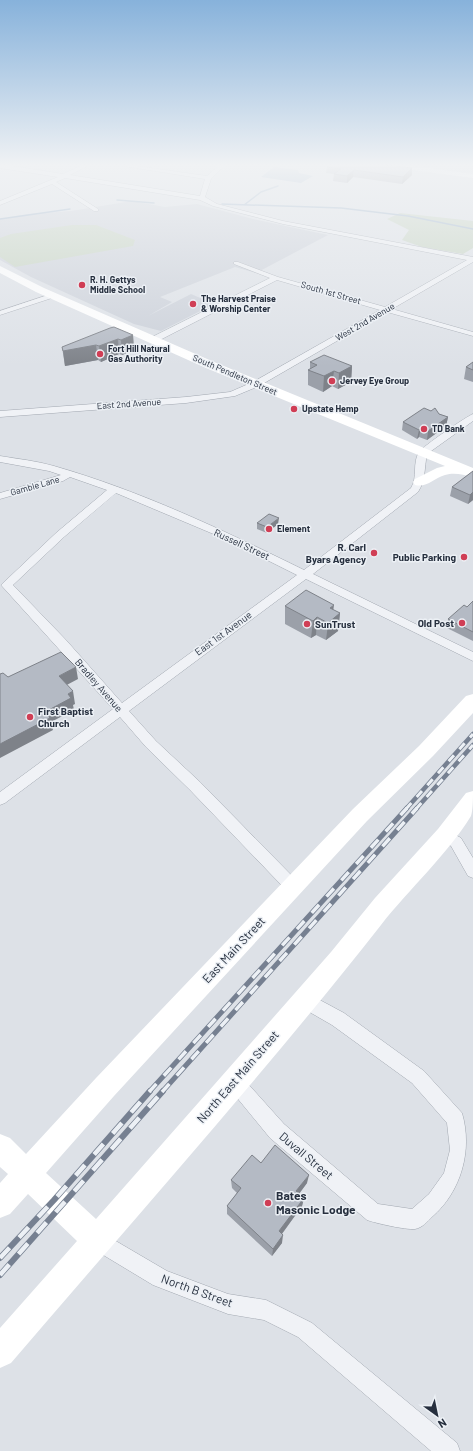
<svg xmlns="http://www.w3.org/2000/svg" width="473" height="1451" font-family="Barlow,sans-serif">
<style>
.built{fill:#cbd0d9}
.green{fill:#c3d1be}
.water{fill:#97afc8}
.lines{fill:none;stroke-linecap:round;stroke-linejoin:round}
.stream{stroke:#97afc8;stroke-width:1.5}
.street-casing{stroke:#a2a8b1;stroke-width:1}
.street{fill:#f0f2f6;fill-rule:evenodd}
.secondary{fill:#fff;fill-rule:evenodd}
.rail-far2-casing{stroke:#768091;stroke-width:4.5}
.rail-far1-casing{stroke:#768091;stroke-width:5}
.rail-casing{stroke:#768091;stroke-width:6}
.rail-far2{stroke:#ecf0f5;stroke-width:3;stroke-dasharray:8;stroke-linecap:butt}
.rail-far1{stroke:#ecf0f5;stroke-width:3.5;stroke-dasharray:11;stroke-linecap:butt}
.rail{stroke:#ecf0f5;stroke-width:4.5;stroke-dasharray:14;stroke-linecap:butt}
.wall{fill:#9ba0a9}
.shaded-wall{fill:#7e8289}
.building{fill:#b4bac4;stroke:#7e8289}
.poi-dot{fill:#d03e55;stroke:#ecf0f5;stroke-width:1.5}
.labels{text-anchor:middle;stroke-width:3;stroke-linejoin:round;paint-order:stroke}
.far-poi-label{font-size:9px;font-weight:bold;fill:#262f3e;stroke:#ecf0f5;text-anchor:start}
.far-street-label{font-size:9px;fill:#262f3e;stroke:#ecf0f5}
.street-label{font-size:10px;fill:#262f3e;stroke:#ecf0f5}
.poi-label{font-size:10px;font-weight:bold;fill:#262f3e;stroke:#ecf0f5;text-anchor:end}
.near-street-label{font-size:12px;fill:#262f3e;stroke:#ecf0f5}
.near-poi-label{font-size:12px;font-weight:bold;fill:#262f3e;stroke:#ecf0f5;text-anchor:start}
</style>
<rect width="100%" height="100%" fill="#dde1e7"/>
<!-- built -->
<path class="built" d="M132,201L165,207L197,204L253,219L328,235L256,273L235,267L160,297L172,302L148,316L191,294L214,304L161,331L134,324L31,277L0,260V219L29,214L71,211Z"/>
<!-- green -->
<path class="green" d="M400,213L473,221V248L463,254L422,247L402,240L409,230L387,219Z
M72,225H96L135,240L133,246L15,267L0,257V238L11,234Z"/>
<!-- water -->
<path class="water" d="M274,167L298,170L299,173L313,176L301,183L261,177Z"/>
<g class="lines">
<!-- stream -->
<path class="stream" d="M117,200L154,203
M222,204L341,208L408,216L473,229
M244,205L261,192L278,186
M0,219L70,209"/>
<defs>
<path id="street" d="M87,163H93L70,175L200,196L205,179L105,163H116L207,176L222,163H227L211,179L205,197L217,204L283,221L473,257V262L392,309L473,332V336L387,312L259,386L235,396L186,403L0,417V411L186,397L230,392L253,382L380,310L277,280L156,342H150V338L270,278L234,264V262H238L278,277L385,307L467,260L283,224L213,206L200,200L65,178L56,182L98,209V211H94L52,184L0,205V201L58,177L0,168V164L63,174Z
M425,163H431L419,169L414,168Z
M51,294L58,296L0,315V311Z
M473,414V421L427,454C424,468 426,480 418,492L313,574L473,652V661L306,579L129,711L156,741L200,782L298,882L301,887L298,892L293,893L288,892L190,790L146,747L120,717L5,803L0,805V792L113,709L1,585L56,533L107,490L70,477L63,481L0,499V493L61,475L49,471L0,462V456C18,459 37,461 54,466C141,491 223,530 304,570L411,488C418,477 412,463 419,452C422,447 467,416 473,414ZM116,493L223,538L297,575L122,703L66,640L13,585L64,537Z
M445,829L461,838L473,858V878L468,876L451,846L440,839L438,835L440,831Z
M305,992L344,1013L424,1071L462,1113C473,1150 461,1192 432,1217C428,1221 422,1228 415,1229C406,1230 375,1223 367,1220L270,1138L229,1088L226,1082L229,1076L235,1073L241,1076L284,1124L378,1204L412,1209L429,1194L444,1173L450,1150L447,1123L412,1083L332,1025L299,1006L297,1000L299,994Z
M97,1230L167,1271L228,1294L266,1300L312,1323L457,1443L460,1451H431L298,1337L264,1320L228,1314L153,1285L90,1247L87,1240L90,1233Z"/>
</defs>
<!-- street casing -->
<use href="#street" class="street-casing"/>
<!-- street -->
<use href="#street" class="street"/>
<!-- secondary -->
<path class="secondary" d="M371,163H389L473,174V178L375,165Z
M0,266L44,288L214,362L473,468V477C463,475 455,472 445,475C434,478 427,488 415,485L413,482L415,479L437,468L445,466L206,368L36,292L0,273Z
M473,694V713L433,756L367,821L114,1096L46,1173L96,1219L331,952L375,898L438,829L466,793L473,791C473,798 473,810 471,816C446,856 410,888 381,925C263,1075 135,1218 11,1363L0,1368V1328L77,1241L28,1194L10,1214L0,1218V1183L8,1174L0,1167V1134L10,1138L26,1154L96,1078L353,809L419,746L466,696Z"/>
<defs>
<path id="rail-far2" d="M406,809L473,734
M416,809L473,745"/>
<path id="rail-far1" d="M149,1092L407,808
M162,1092L417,808"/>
<path id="rail" d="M0,1258L54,1200L150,1091
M0,1275L163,1091"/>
</defs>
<!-- rail-far2 casing -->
<use href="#rail-far2" class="rail-far2-casing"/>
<!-- rail-far1 casing -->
<use href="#rail-far1" class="rail-far1-casing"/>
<!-- rail casing -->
<use href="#rail" class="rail-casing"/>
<!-- rail-far2 -->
<use href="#rail-far2" class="rail-far2"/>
<!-- rail-far1 -->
<use href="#rail-far1" class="rail-far1"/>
<!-- rail -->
<use href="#rail" class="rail"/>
</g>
<!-- wall -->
<path class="wall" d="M327,167L412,175L402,184L353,177L347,183L333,181L334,174L326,173Z
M133,335L134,350L122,355L119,354L101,362L98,360L65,366L62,347Z
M310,362L352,366L351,382L338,389L332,386L323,392L308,385V370L310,369Z
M473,362V382L464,379L466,367Z
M439,414L448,417L446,426L427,440L419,437L417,439L402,430L403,422Z
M473,471V500L468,504L450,496L452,487Z
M257,523L278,524L267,533L257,529Z
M473,601V641L447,628L448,619L467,607Z
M285,606L333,610L340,613L338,631L326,640L316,635L311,638L285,624Z
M261,1163L307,1183L299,1194L304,1198L302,1206L282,1234V1243L272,1256L227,1214V1206L237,1193L232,1188L231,1180Z"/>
<!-- shaded-wall -->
<path class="shaded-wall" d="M412,168V175L402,184L403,177Z
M354,170L353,177L347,183V176Z
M133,335L134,350L122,355L121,340Z
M118,339L119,354L101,362L99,346Z
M96,345L98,360L65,366L63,351Z
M352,366L351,382L338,389L339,373Z
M334,371L332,386L323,392L324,376Z
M448,417L446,426L427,440L428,431Z
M421,428L419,437L417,439L419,430Z
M473,492V500L468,504L470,495Z
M279,518L278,524L267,533V527Z
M334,605L332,619L340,613L338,631L326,640L330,608Z
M317,617L316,635L311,638L313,621Z
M76,667L78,679L61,688L59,676Z
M73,691L75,704L73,705L74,710L51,722L53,730L0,758V744L45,712L68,694Z
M309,1175L307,1183L295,1199L296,1191Z
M304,1198L302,1206L278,1239L279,1231Z
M283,1235L282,1243L272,1256L273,1249Z"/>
<!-- building -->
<path class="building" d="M332,163H370L412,168L403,177L354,170L347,176L334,174L341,169L327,167Z
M114,327L133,335L121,340L118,339L99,346L96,345L63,351L62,347L110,328Z
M324,355L352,366L339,373L334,371L324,376L308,370L317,365L310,362Z
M473,362V370L466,367Z
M424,408L431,411L435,408L439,414L448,417L428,431L421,428L419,430L403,422Z
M473,471V492L470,495L452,487Z
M269,514L279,518L267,527L257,523Z
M306,590L334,605L330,608L340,613L328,623L317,617L313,621L285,606Z
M473,601V632L448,619L464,605L467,607Z
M61,652L76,667L59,676L73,691L68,694L71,698L45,712L50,718L0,744V674L3,673L8,677Z
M275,1145L309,1175L296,1191L304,1198L279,1231L283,1235L273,1249L227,1206L241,1188L231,1180L252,1155L261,1163Z"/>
<!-- sky -->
<linearGradient id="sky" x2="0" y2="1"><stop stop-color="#87b2db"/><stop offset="0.45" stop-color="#f0f2f4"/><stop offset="1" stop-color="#f0f2f4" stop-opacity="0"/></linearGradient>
<rect width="473" height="366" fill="url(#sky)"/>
<!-- markers -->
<g class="poi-dot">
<circle cx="82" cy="285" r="4"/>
<circle cx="193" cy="304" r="4"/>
<circle cx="100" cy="354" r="4"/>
<circle cx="332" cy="381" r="4"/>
<circle cx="294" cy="409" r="4"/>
<circle cx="424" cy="429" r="4"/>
<circle cx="269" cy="529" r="4"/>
<circle cx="374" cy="553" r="4"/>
<circle cx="464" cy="557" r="4"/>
<circle cx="462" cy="623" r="4"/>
<circle cx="307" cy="624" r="4"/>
<circle cx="30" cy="717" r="4"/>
<circle cx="268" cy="1203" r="4"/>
</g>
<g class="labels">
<!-- far-poi labels -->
<g class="far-poi-label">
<text x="90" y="283">R. H. Gettys<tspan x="90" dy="10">Middle School</tspan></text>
<text x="201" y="302">The Harvest Praise<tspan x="201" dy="10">&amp; Worship Center</tspan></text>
<text x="108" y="352">Fort Hill Natural<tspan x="108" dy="10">Gas Authority</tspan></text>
<text x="340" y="384">Jervey Eye Group</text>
<text x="302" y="412">Upstate Hemp</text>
<text x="432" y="432">TD Bank</text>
<text x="277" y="532">Element</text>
</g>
<!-- far-street labels -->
<g class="far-street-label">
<text transform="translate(331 293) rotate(16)" y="3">South 1st Street</text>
<text transform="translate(365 322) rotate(-30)" y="3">West 2nd Avenue</text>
<text transform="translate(235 375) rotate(23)" y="3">South Pendleton Street</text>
<text transform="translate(129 404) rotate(-4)" y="3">East 2nd Avenue</text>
<text transform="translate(35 486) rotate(-16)" y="3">Gamble Lane</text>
</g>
<!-- street labels -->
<g class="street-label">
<text transform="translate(242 544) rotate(25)" y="4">Russell Street</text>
<text transform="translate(223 633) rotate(-36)" y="4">East 1st Avenue</text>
<text transform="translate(99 685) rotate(49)" y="4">Bradley Avenue</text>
</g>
<!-- poi labels -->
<g class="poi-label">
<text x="366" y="551">R. Carl<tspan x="366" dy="12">Byars Agency</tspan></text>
<text x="456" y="561">Public Parking</text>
<text x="454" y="627">Old Post</text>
<text x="315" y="628" text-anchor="start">SunTrust</text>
<text x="38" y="715" text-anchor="start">First Baptist<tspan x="38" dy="12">Church</tspan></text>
</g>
<!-- near-street labels -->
<g class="near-street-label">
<text transform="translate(234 950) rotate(-47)" y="4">East Main Street</text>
<text transform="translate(238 1077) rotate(-49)" y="4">North East Main Street</text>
<text transform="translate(306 1156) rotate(40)" y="4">Duvall Street</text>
<text transform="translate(197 1291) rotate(20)" y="4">North B Street</text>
</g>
<!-- near-poi labels -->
<g class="near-poi-label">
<text x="276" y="1200">Bates<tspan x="276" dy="14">Masonic Lodge</tspan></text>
</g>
</g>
<!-- north arrow -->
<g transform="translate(437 1415) rotate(147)" stroke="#ecf0f5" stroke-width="3" paint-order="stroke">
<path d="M0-3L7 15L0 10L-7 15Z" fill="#262f3e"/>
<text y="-6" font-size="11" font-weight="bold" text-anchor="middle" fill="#262f3e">N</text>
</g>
</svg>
